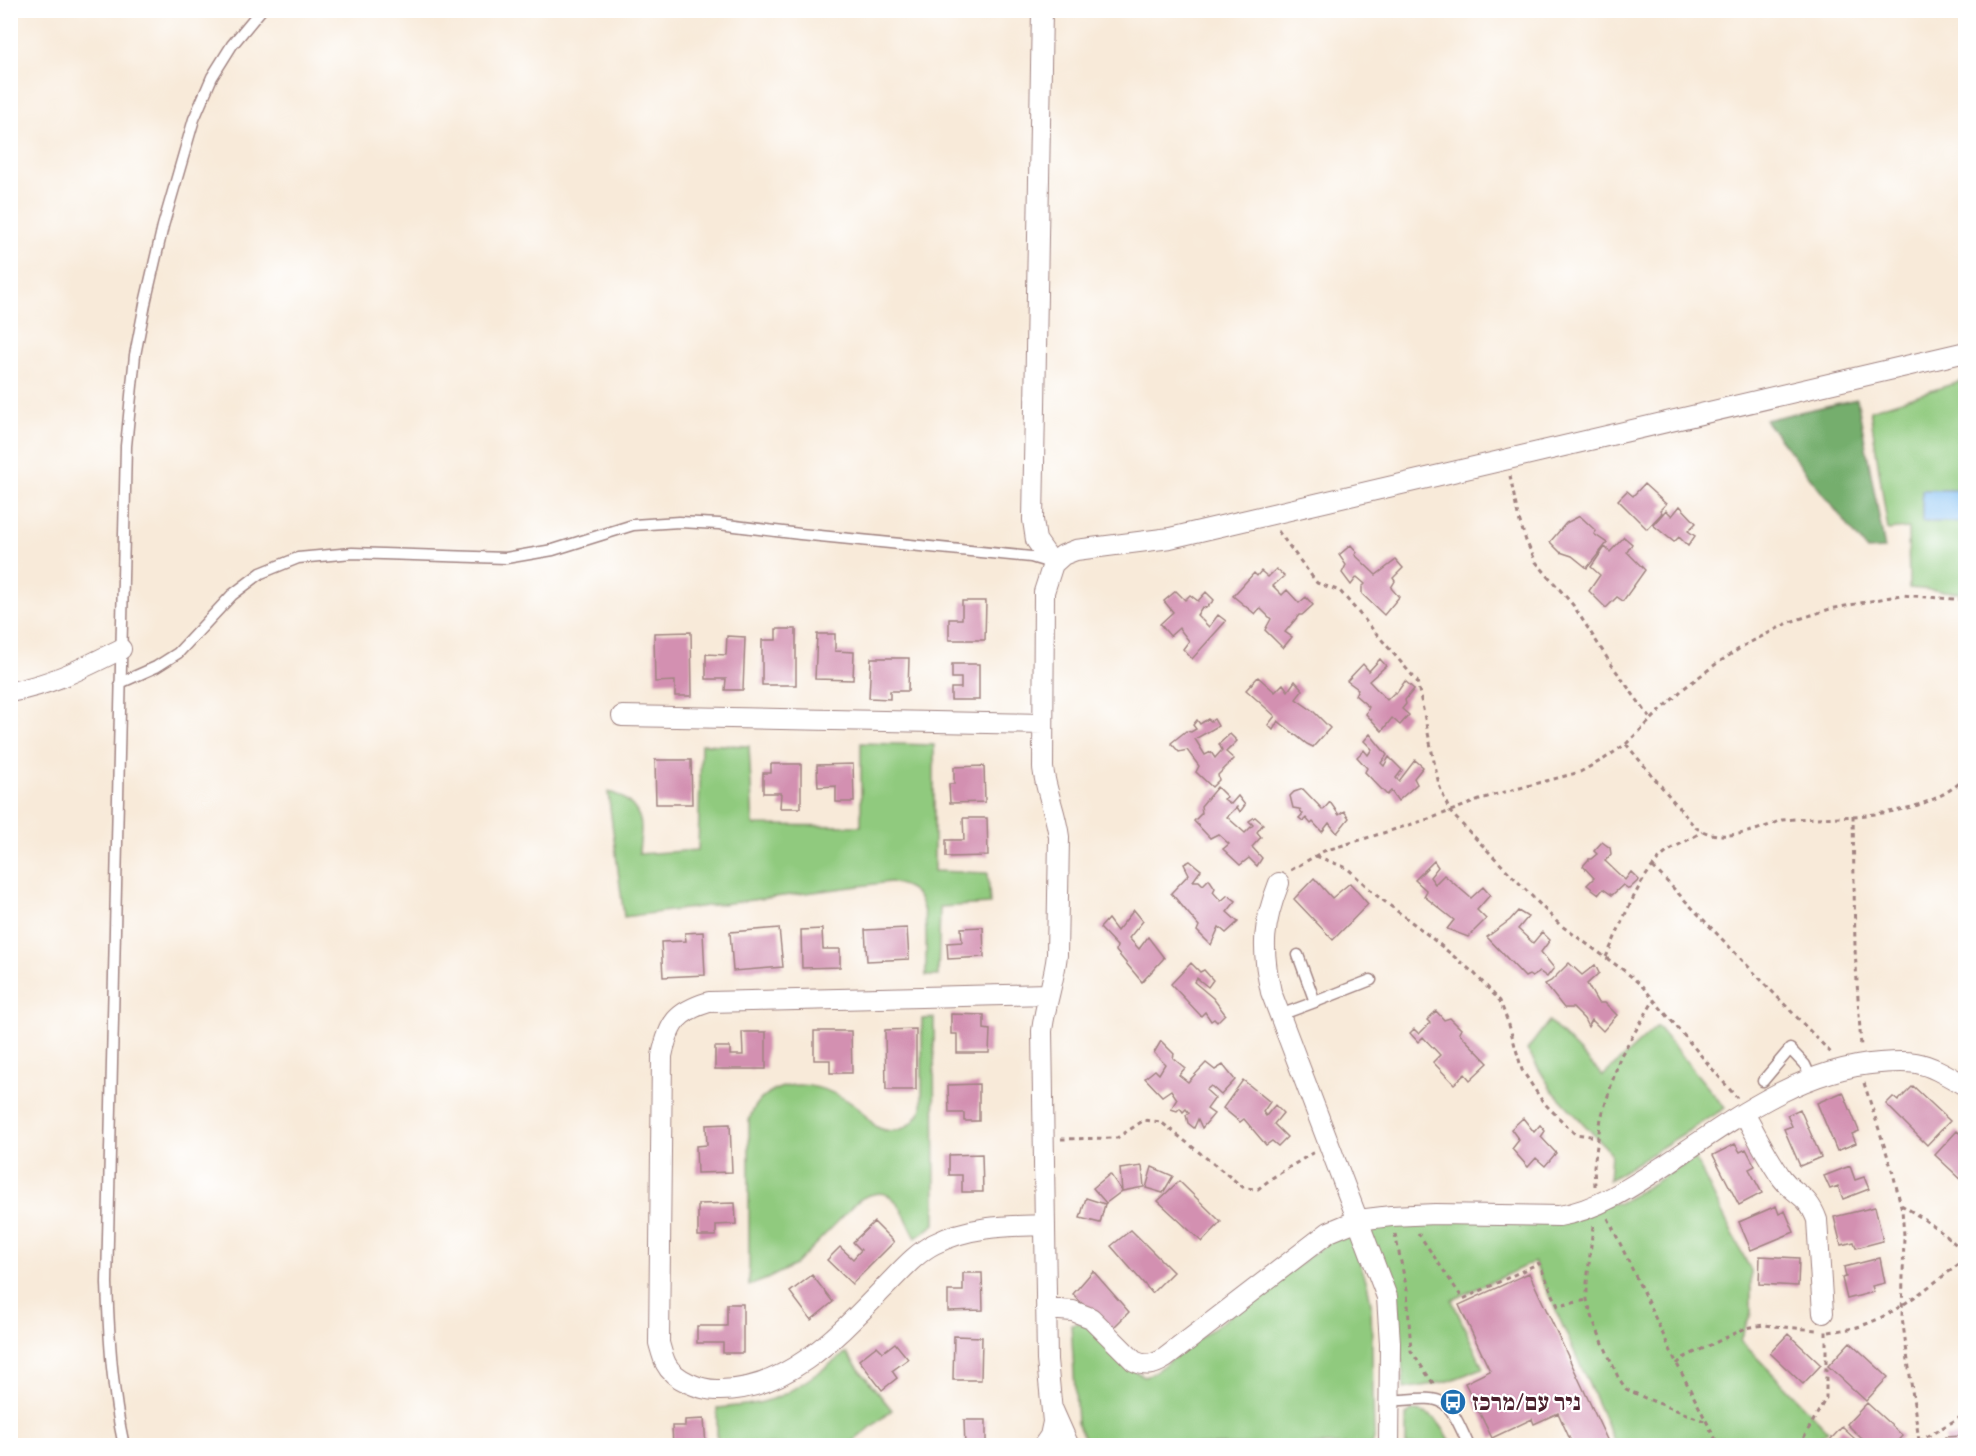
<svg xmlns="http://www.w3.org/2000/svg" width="1976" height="1456" font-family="Vollkorn,'Frank Ruhl Libre',serif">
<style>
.green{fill:#90ca7e;stroke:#6d7454;stroke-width:1.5}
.forest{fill:#74ae6d;stroke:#5f664c;stroke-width:1.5}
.water{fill:#7ebdf2;stroke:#646e8e;stroke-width:1.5}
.building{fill:#d390b1}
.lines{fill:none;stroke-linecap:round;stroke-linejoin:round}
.service-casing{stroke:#a18482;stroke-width:13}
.minor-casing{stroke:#a18482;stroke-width:22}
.path{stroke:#a18482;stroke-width:3;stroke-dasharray:4.5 4.5;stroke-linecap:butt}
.service{stroke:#fff;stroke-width:10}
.minor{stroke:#fff;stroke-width:20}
.labels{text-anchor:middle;stroke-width:4.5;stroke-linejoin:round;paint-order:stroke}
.poi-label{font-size:24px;font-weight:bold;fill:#4a1f2b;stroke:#fff;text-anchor:start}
</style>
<rect width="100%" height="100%" fill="#fff"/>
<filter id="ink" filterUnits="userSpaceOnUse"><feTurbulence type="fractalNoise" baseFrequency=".0167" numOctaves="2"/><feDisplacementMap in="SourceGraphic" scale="12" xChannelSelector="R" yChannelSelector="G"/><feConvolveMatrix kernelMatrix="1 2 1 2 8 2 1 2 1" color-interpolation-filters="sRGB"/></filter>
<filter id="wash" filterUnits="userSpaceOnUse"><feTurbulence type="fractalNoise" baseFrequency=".008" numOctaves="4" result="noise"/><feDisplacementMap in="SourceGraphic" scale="24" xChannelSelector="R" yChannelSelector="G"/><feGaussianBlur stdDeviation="1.35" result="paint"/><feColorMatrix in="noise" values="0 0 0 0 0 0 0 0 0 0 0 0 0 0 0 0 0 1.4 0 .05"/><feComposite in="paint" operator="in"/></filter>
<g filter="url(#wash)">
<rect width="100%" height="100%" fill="#f8ead9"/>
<!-- green -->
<path class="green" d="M1965,380V593L1909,588L1908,528L1888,530L1870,410Z
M861,743L934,745V871L988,873L990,904L940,907L938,976H926C925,956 930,914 918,897C912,887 901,885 890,882L624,917L608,792C622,795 636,805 640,820C643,829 639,844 639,854L698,850L701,744L749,746L753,825L861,826Z
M934,1018L935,1224L916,1238C901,1211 895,1179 859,1200L795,1265L767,1279L749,1286V1121C753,1107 761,1096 775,1090C802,1078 834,1090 857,1107C864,1113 870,1122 877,1127C897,1137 914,1126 922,1108V1019Z
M1549,1021L1603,1076L1657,1026L1725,1108L1609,1180L1611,1153L1552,1090L1527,1050Z
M1695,1158L1751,1271V1314L1740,1340L1828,1431L1810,1445H1794L1772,1437L1746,1445H1616L1534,1262L1452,1300L1483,1368L1446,1382L1404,1389L1397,1303L1368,1229L1386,1224L1620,1203Z
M1349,1232L1367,1283L1371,1303L1374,1439L1372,1445H1093L1085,1440L1077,1423L1071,1324L1079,1323L1089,1327L1136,1372L1145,1376L1153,1373L1330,1241Z
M846,1353L892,1410L849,1445H717V1408C737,1406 759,1405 778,1397C802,1386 824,1368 846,1353Z
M1411,1411C1435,1410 1442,1427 1453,1445H1406V1416Z"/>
<!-- forest -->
<path class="forest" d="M1857,399L1885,549L1867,550L1765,420Z"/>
<!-- water -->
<path class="water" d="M1922,490H1965V522H1922Z"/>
<g id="blocks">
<!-- building -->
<path class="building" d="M1644,484L1666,504L1660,510L1662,513L1647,529L1618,500L1627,491L1633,496Z
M1680,506L1696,523L1688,531L1695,536L1688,546L1679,537L1674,542L1653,525L1666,510L1672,516Z
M1580,516L1596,531L1594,534L1607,543L1587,568L1572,556L1560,552L1550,542L1566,523Z
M1624,537L1632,544L1627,552L1645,570L1623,601L1617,597L1606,608L1589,591L1600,575L1591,567L1605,547L1610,552Z
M1351,545L1357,552L1355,555L1376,575L1396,560L1403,568L1393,578L1395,581L1391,588L1399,597L1384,615L1362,594V587L1365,584L1357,577L1351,585L1342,573L1346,565L1339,555Z
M1276,569L1284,576L1273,586L1282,595L1287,590L1299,603L1306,597L1313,605L1302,615H1299L1285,632L1292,637L1283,648L1265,630L1271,619L1260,608L1255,614L1233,596L1254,573L1257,576L1261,571L1268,577Z
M1176,591L1185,600L1190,595L1198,601L1206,592L1214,600L1206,608L1202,607L1197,615L1209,627L1218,615L1226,621L1192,659L1183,649L1189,641L1179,628L1170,636L1160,624L1173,612L1164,601Z
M962,601H986L985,640H949V619H962Z
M776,629H796V685H762V640H776Z
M691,632L692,696H675V681L655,682L654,633Z
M817,634H835V651L854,652L853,680L815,679Z
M727,636L745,637L743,690H725L726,679H706V654L726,655Z
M871,658H909L908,691H890V699L869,698Z
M1380,659L1386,666L1369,681L1387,700L1395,692L1396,694L1405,681L1414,689L1405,700L1406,704L1402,709L1409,715L1400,725L1392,718L1382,731L1366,714L1369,707L1355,695L1358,689L1347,681L1363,664L1369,671Z
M952,664H979V700H951V688H961V678H952Z
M1258,677L1275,692L1283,684L1288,691L1295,681L1303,690L1296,699L1313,711L1330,728L1313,747L1307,744L1278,721L1273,730L1268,725L1275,716L1246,690Z
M1208,719L1211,721L1214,719L1218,726L1195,739L1205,755L1211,752L1215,758L1222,750L1219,744L1230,734L1237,741L1226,752L1234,759L1218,775L1219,780L1212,787L1196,772L1199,766L1187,750L1179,752L1171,743L1186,731L1191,732L1196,729L1193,725L1197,720L1200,724Z
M1370,734L1387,755L1381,763L1384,766L1389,757L1402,770L1396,778L1399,781L1415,760L1423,767L1414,778L1417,784L1398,801L1391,791L1387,795L1365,772L1367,768L1357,757L1364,750L1368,755L1372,749L1364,741Z
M655,760H691L692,804H656Z
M771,764H801V808H780L781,793H763V773H771Z
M853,764L854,802H836V786L818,787L817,765Z
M984,766L985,802L950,803L949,784H954V767Z
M1217,787L1227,797L1224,799L1231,804L1238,796L1245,805L1240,812L1237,807L1227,817L1245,833L1253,825L1249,821L1255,817L1263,824L1257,832L1261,837L1252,847L1262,858L1257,866L1249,858L1240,865L1223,849L1229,844L1218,834L1210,838L1194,821L1202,813L1201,806Z
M1303,789L1323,810L1330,802L1339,815L1344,811L1349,818L1337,833L1329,823L1322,832L1313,822L1311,824L1306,818L1303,821L1299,818L1303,814L1299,809L1293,808L1290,796L1294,792Z
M963,818H987L988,856L946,857V840H964Z
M1602,842L1610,848L1611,854L1605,861L1625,880L1631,872L1639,880L1629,889L1623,885L1612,895L1603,889L1599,894L1587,885L1594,878L1583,866L1589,859H1591L1597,854L1594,851Z
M1190,861L1201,870L1193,881H1199L1203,885L1209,879L1215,888L1213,892L1221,901L1228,895L1236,901L1227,912L1238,922L1226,933L1219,927L1211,945L1197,931L1199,926L1171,893L1189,874L1184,864Z
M1434,861L1438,867L1430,877L1435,884L1444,875L1471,898L1483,887L1490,895L1477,910L1486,919L1468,937L1447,929L1454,920L1424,896L1427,891L1415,880Z
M1314,878L1332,898L1350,883L1368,904L1333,940L1294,899Z
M1134,910L1143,921L1129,938L1139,949L1148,937L1164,958L1142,982L1116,951L1117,946L1100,928L1108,919L1117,931Z
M1518,911L1528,917L1518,929L1533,943L1542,932L1550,940L1541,952L1554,968L1547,977L1540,972L1532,977L1529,975L1525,977L1487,937L1510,920Z
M983,927L984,957L948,959L947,943L962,942L961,928Z
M779,928L783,967L733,971L730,932Z
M907,928L909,959L867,961L865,930Z
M822,929L823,949H840V967L802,968L801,930Z
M703,932L705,975L663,977L661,942L686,941L685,933Z
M1191,963L1200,972L1204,970L1213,980L1208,987L1197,978L1194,982L1213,998L1225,1014L1217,1022L1214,1019L1211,1021L1205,1012L1201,1016L1171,984Z
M1569,963L1582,975L1595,965L1599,973L1587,984L1598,1003H1605L1617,1015L1603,1031L1592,1020L1588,1027L1584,1019L1573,1008H1564L1545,984L1551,981Z
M1436,1011L1444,1020L1450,1018L1461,1029L1459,1033L1488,1063L1470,1080L1465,1074L1454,1084L1433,1062L1440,1055L1423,1037L1418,1042L1410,1033L1414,1029L1419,1034L1430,1023L1427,1020Z
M951,1014L984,1015V1029L990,1030L989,1053H957V1034H951Z
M916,1029V1090H886L885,1030Z
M814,1031H851L852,1073H830V1060H814Z
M742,1032H766V1069H715V1047H730V1055H743Z
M1161,1041L1174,1054L1173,1058L1185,1068L1179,1075L1188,1082L1206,1063L1215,1070L1223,1065L1235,1080L1221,1095L1211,1086L1206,1090L1215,1098L1207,1109L1214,1114L1202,1128L1198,1119L1194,1128L1188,1123L1186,1115L1189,1113L1186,1109L1183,1112L1180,1108L1177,1111L1171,1109L1177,1099L1171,1090L1162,1096L1145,1078L1155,1070L1159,1074L1165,1064L1154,1053Z
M1243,1080L1270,1102L1263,1112L1266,1116L1275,1105L1283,1113L1274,1124L1287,1137L1278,1146L1272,1141L1266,1145L1244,1119L1240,1122L1223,1108Z
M979,1084V1121H964V1113H949L948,1085Z
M1913,1086L1950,1121L1927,1145L1886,1104L1893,1097L1898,1101Z
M1843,1092L1859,1131L1852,1134L1856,1143L1837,1151L1817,1103Z
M1800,1109L1821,1157L1800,1166L1784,1129L1792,1126L1787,1115Z
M1523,1118L1534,1132L1540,1125L1545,1131L1541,1137L1556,1153L1545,1166L1536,1158L1528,1167L1512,1149L1519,1140L1511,1129Z
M730,1124L732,1172L697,1173L696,1146L707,1145L706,1125Z
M1957,1131L1966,1139V1184L1935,1155Z
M1735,1144L1740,1152L1746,1149L1755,1166L1749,1169L1762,1193L1739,1205L1713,1155Z
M982,1154L983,1192H962V1175H949V1155Z
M1142,1166L1144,1187L1122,1191L1120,1169Z
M1850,1166L1855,1180L1864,1177L1869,1189L1843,1199L1838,1186L1830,1189L1824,1176Z
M1152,1167L1173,1176L1163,1193L1146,1188Z
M1110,1174L1122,1191L1106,1203L1093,1188Z
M1179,1181L1221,1222L1202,1242L1158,1201Z
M1086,1198L1105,1204L1100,1223L1080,1218Z
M735,1203L736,1224L716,1225V1236H698V1204Z
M1776,1206L1779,1214L1785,1211L1794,1232L1751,1250L1739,1222Z
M1875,1207L1883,1241L1856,1248L1854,1242L1841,1245L1834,1217Z
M874,1222L894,1242L852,1284L827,1260L840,1247L853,1259L861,1250L853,1242Z
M1131,1230L1173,1272L1152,1293L1111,1246Z
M1760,1256L1799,1258L1798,1286L1759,1284Z
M1880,1258L1885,1283L1872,1286L1874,1292L1847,1299L1842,1278L1846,1277L1844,1267Z
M1093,1271L1129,1312L1109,1332L1073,1294Z
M963,1273H982L983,1310L948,1311V1291H963Z
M1529,1273L1610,1446H1573L1558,1413L1534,1424L1532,1419L1492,1438L1465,1383L1490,1371L1459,1305Z
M812,1275L833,1302L811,1320L790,1292Z
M727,1304H743V1353H723V1343H697V1326H727Z
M1788,1334L1821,1365L1803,1384L1770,1353Z
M954,1336L982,1337L981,1380H953Z
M1850,1342L1888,1377L1866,1401L1828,1366Z
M895,1343L908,1359L892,1371L897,1378L882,1390L859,1360L877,1346L883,1352Z
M1867,1403L1903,1436L1894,1446H1869L1847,1424Z
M704,1419L706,1446H673L672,1426H685V1420Z
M964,1420H986V1446H965Z
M1842,1427L1855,1439L1849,1446H1836L1830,1440Z
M1961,1436V1446H1946L1945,1437Z"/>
</g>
</g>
<g filter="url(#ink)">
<use href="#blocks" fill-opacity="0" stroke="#a18482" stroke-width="1.5"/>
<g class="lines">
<defs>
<path id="service" d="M120,683L156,667L178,653L232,595L261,573L298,558L352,553L506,558L553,550L633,525L679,522L719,524L800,534L1031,557L1051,563
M1315,1002L1371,980
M1280,1015L1315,1002L1298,955
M1763,1081L1790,1049L1805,1065L1811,1078
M1389,1401C1445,1397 1445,1392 1469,1446
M124,1446C112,1392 109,1338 107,1283L126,446L135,355L146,299L163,226L194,119L212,77L232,45L261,10"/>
<path id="minor" d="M1042,10L1033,520L1036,540L1053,564
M10,692C51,685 85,667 121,649
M622,716L1043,724
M1279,883C1263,924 1261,948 1271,992L1387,1297L1390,1343L1389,1446
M1744,1113C1755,1133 1766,1155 1779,1174C1793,1196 1807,1192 1817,1220L1823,1313
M1045,1225C1006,1226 969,1226 934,1244C916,1253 900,1272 886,1286C841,1332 788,1392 717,1390C701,1390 674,1380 666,1364C663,1358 661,1350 659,1343L662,1056C669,1023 676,1012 709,1002L1048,994
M1046,1309L1073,1311L1091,1318L1134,1361C1146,1367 1154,1365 1165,1358L1329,1232L1358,1220L1391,1216L1435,1214L1559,1216C1597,1210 1633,1186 1665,1165C1731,1121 1798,1069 1880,1063C1891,1062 1905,1061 1916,1063C1933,1066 1950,1077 1966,1086
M1053,1410L1069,1446
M1043,1446L1050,1436L1053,1422L1047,1360L1042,1031C1045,1005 1054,981 1057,955L1059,837C1056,813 1046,792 1043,768L1044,592L1053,564L1063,555L1076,550L1170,538L1200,531L1966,352"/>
</defs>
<!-- service casing -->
<use href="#service" class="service-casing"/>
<!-- minor casing -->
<use href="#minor" class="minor-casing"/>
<!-- path -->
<path class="path" d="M1510,476L1518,516L1526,541L1536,562L1573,605L1611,664L1651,719
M1278,531L1317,583L1340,591L1417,681L1439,785L1450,812L1559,924L1626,972L1642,986L1737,1098
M1626,744L1695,827C1720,844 1756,831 1782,820C1840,815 1921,822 1966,777
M1853,815L1855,949L1861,1047
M1316,856L1347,868L1376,895L1422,930L1475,974L1500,1001L1509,1025L1522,1070L1543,1102L1575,1134L1598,1137
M1653,867L1832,1054
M1291,870L1324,851L1432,818L1490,796L1580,772L1604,759L1626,744L1683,689L1716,664L1745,645L1790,622L1830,609L1901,595L1966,600
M1606,957C1620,928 1640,872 1666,853C1677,845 1690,839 1702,832
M1864,1083L1893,1173L1902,1210L1904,1235L1902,1317L1919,1441
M1061,1139L1117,1138L1144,1120L1161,1122L1244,1188L1258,1189L1272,1178L1314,1152
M1595,1186L1594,1166L1601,1118L1620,1057L1654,1000
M1901,1205C1925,1219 1946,1234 1966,1254
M1608,1218L1677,1364L1719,1446
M1593,1226L1587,1283V1300L1595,1325L1618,1377L1626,1389L1645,1398L1707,1422
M1418,1233L1463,1299L1539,1263L1558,1306L1587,1300
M1395,1234L1407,1290L1411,1351L1435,1386
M1829,1332C1842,1330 1854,1329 1866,1324C1899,1312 1937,1280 1966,1259
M1677,1364L1683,1358L1746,1328L1763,1325L1816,1330
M1799,1446L1826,1398V1329
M1911,1446L1966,1414"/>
<!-- service -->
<use href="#service" class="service"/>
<!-- minor -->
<use href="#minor" class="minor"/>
</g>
</g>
<!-- icons -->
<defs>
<symbol id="bus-disc" viewBox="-11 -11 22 22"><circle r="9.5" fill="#1f6fb2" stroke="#fff"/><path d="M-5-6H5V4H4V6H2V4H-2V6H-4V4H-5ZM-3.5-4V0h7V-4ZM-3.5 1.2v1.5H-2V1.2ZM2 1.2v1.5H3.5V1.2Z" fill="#fff"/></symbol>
</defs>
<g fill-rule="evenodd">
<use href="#bus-disc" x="1438" y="1387" width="30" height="30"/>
</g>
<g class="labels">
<!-- poi labels -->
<g class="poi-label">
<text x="1472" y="1410">ניר עם/מרכז</text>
</g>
</g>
<!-- margin -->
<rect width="1976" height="1456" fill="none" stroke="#fff" stroke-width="36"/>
</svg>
